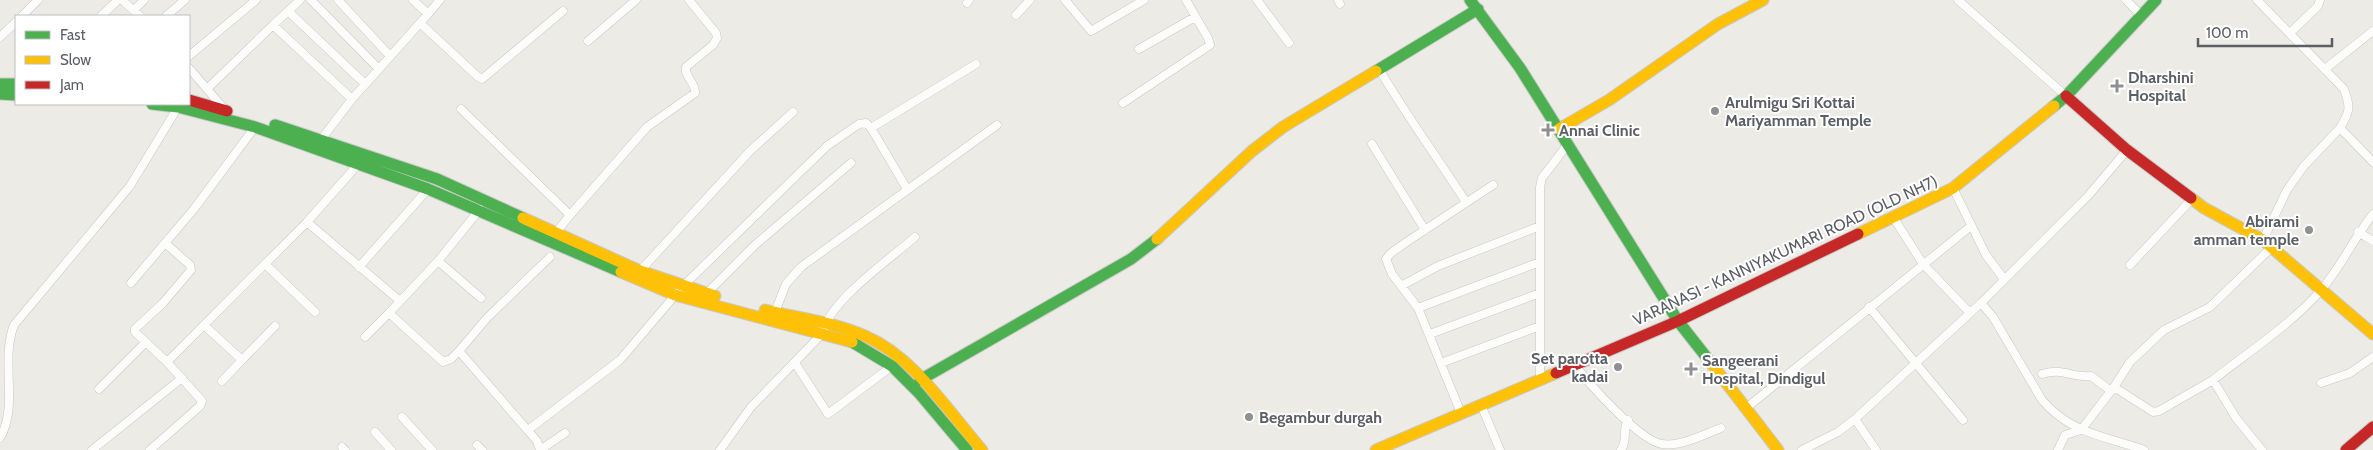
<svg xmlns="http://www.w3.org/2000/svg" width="2373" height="450" font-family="Cabin,sans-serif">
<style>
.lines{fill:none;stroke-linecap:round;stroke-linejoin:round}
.street-casing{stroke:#c8c8c7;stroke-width:9}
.fast-casing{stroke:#c8c9c8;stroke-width:13}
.slow-casing{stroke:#c8c9c8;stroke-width:13}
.jam-casing{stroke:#c8c9c8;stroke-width:13}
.street{stroke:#fcfcfb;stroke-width:8}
.fast{stroke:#4caf50;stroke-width:11}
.slow{stroke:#ffc107;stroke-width:11}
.jam{stroke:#c62828;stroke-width:11}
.poi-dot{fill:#8e9092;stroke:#fff;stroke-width:2}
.labels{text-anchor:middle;stroke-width:4;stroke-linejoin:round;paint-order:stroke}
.poi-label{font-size:16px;font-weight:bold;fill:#5b5f65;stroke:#fff;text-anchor:start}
.street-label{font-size:16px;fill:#5b5f65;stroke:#fff}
</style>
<rect width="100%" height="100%" fill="#ecebe6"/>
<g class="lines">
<defs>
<path id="street" d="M122,0L140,16
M311,0L379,69L428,14L413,0
M338,0L390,56
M1065,0L1091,31L1144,0
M1257,0L1289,43
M1338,0L1340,4
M1958,0L2066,96
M2126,0L2141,15
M2257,0L2344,89C2351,108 2350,111 2340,128L2373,162
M967,3L969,0
M134,10L144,0
M288,11L365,84
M428,14L440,0
M1016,15L1030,0
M22,16L38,0
M101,16L118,0
M166,16L185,0
M420,23L477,76L482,79L563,11
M273,25L300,0
M2291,32L2318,6L2320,0
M0,37L16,22
M588,41L636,0
M1139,49L1195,17
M189,56L256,0
M189,68L225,110
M1379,69C1406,115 1437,157 1466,202
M2325,69L2373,31
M208,88L273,25L352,99L379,69
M1123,103L1210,45L1208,38L1186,0
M461,109L570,215
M871,128L976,64
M320,141L352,99
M1372,144L1425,230
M1953,188L1986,255L2004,279
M480,209L438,261L389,313L443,362L451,359L459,351L537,441L540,450
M1893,217L1923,264L1970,313
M307,222L360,162
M2358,232L2373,241
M555,234L570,215L647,127L695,93C696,83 684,77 686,67L713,45L717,38L716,33L689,0
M2263,240L2287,190L2304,166L2340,128
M438,261L481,298
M266,265L315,312
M2130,265L2192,199
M359,267L429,188
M640,271L750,151L793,112
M131,283L194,209L255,127
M1401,286L1438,266L1540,226
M706,294L755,245L851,163
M1981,303L1993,317L2042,400C2071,434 2105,436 2144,450
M1869,307L1963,420
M1418,308L1540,262
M775,312L786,284L801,267L997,125
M205,326L242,360L275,326
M1430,334L1540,293
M365,337L389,313
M459,351L487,318L550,257
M167,362L307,222L400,301
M795,363L828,414L892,366
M1441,363L1540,326
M1575,365C1589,384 1640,441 1662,444C1680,447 1705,434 1721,428
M2042,374C2062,367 2071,378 2091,376L2111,391
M1540,379V187L1542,178L1568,144
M222,381L242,360
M2321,383L2350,373L2373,357
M2114,387L2153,412L2159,411L2213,380
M99,389L145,343
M1481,405L1500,450
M1745,409L1971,226
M1461,413L1418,308L1392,274L1386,259L1391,253L1408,241L1493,185
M402,417L432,450
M1855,419L1876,450
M528,430L620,360L682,287L753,218L827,146L859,124L866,123L871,128L907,189
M375,432L391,450
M0,438C19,406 0,361 14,325L130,186L178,107
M477,445L482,450
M342,447L345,450
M92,450L182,378
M150,450L200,406L202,401L167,362L135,332V329L163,303L191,270L190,265L165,243
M540,450L565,433
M720,450L751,407L822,334C829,301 889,260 915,237
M1621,450C1628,440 1622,430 1628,420
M1802,450L1838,432L1855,419L1981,303L2088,196L2127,150
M2058,450L2065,435L2081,430L2114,387L2130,362L2164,330L2210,307L2271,248
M2262,450L2236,418L2213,380C2247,353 2293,323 2321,290C2341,267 2354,238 2373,214"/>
<path id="fast" d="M1470,0L1520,68L1678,321L1711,363
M1376,71L1478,9
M0,84H16
M0,94L16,95
M152,104L178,107L255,127L428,189L621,272
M2054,106L2066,96L2156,0
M275,125L437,179L523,218
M852,342L892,366L919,393L967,450
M920,380L1131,259L1157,239"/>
<path id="slow" d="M1559,129L1609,100L1718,24L1763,0
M2191,198L2204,208L2263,240L2373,334
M523,218L640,271L715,296
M1858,234L1953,188L2054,106
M1157,239L1252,151L1283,127L1376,71
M621,272L675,295L852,342
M765,310C798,318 833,322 865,336C914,357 948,411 982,450
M1711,363L1778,450
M1376,450L1556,373"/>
<path id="jam" d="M2066,96L2127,150L2191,198
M189,100L227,111
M1556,373L1678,321L1858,234
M2346,450L2373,427"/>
</defs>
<!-- street casing -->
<use href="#street" class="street-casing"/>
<!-- fast casing -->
<use href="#fast" class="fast-casing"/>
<!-- slow casing -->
<use href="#slow" class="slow-casing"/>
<!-- jam casing -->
<use href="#jam" class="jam-casing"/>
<!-- street -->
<use href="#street" class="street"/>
<!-- fast -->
<use href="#fast" class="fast"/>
<!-- slow -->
<use href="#slow" class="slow"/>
<!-- jam -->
<use href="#jam" class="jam"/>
</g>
<!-- markers -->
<g class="poi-dot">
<path d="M2114.5 78.5h5v5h5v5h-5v5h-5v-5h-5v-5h5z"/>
<circle cx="1715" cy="111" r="5"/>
<path d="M1545.5 122.5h5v5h5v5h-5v5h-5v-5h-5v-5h5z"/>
<circle cx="2309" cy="230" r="5"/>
<circle cx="1618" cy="367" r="5"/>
<path d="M1688.5 361.5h5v5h5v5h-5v5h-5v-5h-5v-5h5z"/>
<circle cx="1249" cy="417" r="5"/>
</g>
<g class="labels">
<!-- poi labels -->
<g class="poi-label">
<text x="2128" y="83">Dharshini<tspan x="2128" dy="18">Hospital</tspan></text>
<text x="1725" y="108">Arulmigu Sri Kottai<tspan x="1725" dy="18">Mariyamman Temple</tspan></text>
<text x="1559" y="136">Annai Clinic</text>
<text x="2299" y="227" text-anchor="end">Abirami<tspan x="2299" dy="18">amman temple</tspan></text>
<text x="1608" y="364" text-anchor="end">Set parotta<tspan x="1608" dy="18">kadai</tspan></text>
<text x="1702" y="366">Sangeerani<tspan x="1702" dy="18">Hospital, Dindigul</tspan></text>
<text x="1259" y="423">Begambur durgah</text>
</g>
<!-- street labels -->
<g class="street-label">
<text transform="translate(1785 250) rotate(-25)" y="6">VARANASI - KANNIYAKUMARI ROAD (OLD NH7)</text>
</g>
</g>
<!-- legend -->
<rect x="15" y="15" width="175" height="90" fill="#ffffff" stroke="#bdbfc1"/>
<rect x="25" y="31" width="25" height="8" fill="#4caf50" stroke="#bdbfc1"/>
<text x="60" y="40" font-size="15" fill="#5b5f65">Fast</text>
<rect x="25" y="56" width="25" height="8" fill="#ffc107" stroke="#bdbfc1"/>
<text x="60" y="65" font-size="15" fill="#5b5f65">Slow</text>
<rect x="25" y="81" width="25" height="8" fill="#c62828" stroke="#bdbfc1"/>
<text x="60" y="90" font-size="15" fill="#5b5f65">Jam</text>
<!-- scale -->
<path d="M2198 38v8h134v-8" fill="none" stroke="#5b5f65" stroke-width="2.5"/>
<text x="2206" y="38" font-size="15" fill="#5b5f65" stroke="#ffffff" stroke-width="4" paint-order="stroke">100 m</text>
</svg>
